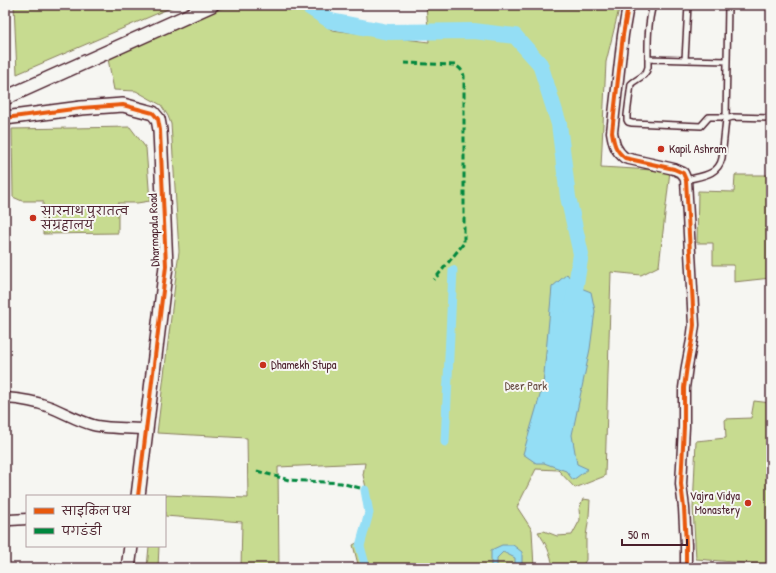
<svg xmlns="http://www.w3.org/2000/svg" width="776" height="573" font-family="'Patrick Hand','Playpen Sans Deva',sans-serif">
<style>
.green{fill:#c7db90;stroke:#887d5e}
.water{fill:#94def5;stroke:#7692a4}
.lines{fill:none;stroke-linecap:round;stroke-linejoin:round}
.canal{stroke:#94def5;stroke-width:9}
.river{stroke:#94def5;stroke-width:16}
.service-casing{stroke:#4a1f2b;stroke-width:8}
.minor-casing{stroke:#4a1f2b;stroke-width:13}
.tertiary-casing{stroke:#4a1f2b;stroke-width:16}
.service{stroke:#f6f6f2;stroke-width:5}
.minor{stroke:#f6f6f2;stroke-width:10}
.tertiary{stroke:#f6f6f2;stroke-width:13}
.quiet{stroke:#00873e;stroke-width:3;stroke-dasharray:6 3;stroke-linecap:butt}
.cycleway-casing{stroke:#f6f6f2;stroke-width:6}
.cycleway{stroke:#e8590c;stroke-width:4}
.poi-dot{fill:#c8321e;stroke:#f6f6f2;stroke-width:1.5}
.labels{text-anchor:middle;stroke-width:4;stroke-linejoin:round;paint-order:stroke}
.poi-label{font-size:12px;fill:#4a1f2b;stroke:#f6f6f2;text-anchor:start}
.street-label{font-size:12px;fill:#4a1f2b;stroke:#f6f6f2}
.park-label{font-size:12px;fill:#694e44;stroke:#f6f6f2}
</style>
<rect width="100%" height="100%" fill="#f6f6f2"/>
<filter id="ink" filterUnits="userSpaceOnUse"><feTurbulence type="fractalNoise" baseFrequency=".025" numOctaves="2"/><feDisplacementMap in="SourceGraphic" scale="8" xChannelSelector="R" yChannelSelector="G"/><feConvolveMatrix kernelMatrix="1 2 1 2 8 2 1 2 1" color-interpolation-filters="sRGB"/></filter>
<g filter="url(#ink)">
<!-- green -->
<path class="green" d="M14,5H177L17,74Z
M229,5H297L299,9L332,30L429,42L426,5H620L606,62L601,167L670,171L659,266L641,275L611,272L605,476L575,488L558,470L536,469L517,507L532,530L534,568H359L353,545L366,538L371,508L363,475L365,463L278,467L279,568H241L242,522L165,516V496H164V495L248,498L247,438L157,433L179,251L171,124L168,116L161,105L136,91L114,90L108,59Z
M130,127L146,148L150,201L137,203H118V233L43,234V201H22L13,197L12,129Z
M735,175H771V278L734,282V265H713V243H697L698,191L734,192Z
M754,401L771,403V568L758,564L696,559L693,508L696,441L726,438L725,419L751,418Z
M583,499L590,500L589,516L586,536V560L581,568H553C551,553 546,544 538,532L544,531L557,536L572,535L580,520L579,509Z
M149,546H159L158,568H147Z"/>
<!-- water -->
<path class="water" d="M567,274L576,286L591,292L595,311L590,349L572,435L577,464L588,469L573,480L566,471L544,463H536L523,454L543,385L552,287Z
M502,545H513L522,552V568H515V558L503,552L497,558V568H491V550Z"/>
<g class="lines">
<!-- canal -->
<path class="canal" d="M445,442L453,270
M365,490L369,513L360,546L366,568"/>
<!-- river -->
<path class="river" d="M306,5L331,21L388,32L474,31L515,36L540,64L559,124L568,197L581,254L572,308"/>
<defs>
<path id="service" d="M653,5C647,25 648,47 648,67C646,77 637,78 631,84L627,115V120L628,122L632,123L701,126L709,117H726
M648,59L727,61
M685,60L688,5
M726,119L728,5
M686,180C700,176 718,176 722,158L726,119L733,117L771,118"/>
<path id="minor" d="M630,5L627,12L623,35L612,132C614,144 615,150 625,158L674,169L683,173L686,180L694,325L692,340L687,366L684,388V427L681,484L684,508L686,545V568
M5,398C22,399 35,401 50,407C65,413 78,421 93,425C109,429 130,428 146,429
M10,520L27,519"/>
<path id="tertiary" d="M5,98L212,5
M5,118L81,108L123,105L153,113L158,119L160,130L166,266L138,496
M128,568L131,546"/>
</defs>
<!-- service casing -->
<use href="#service" class="service-casing"/>
<!-- minor casing -->
<use href="#minor" class="minor-casing"/>
<!-- tertiary casing -->
<use href="#tertiary" class="tertiary-casing"/>
<!-- service -->
<use href="#service" class="service"/>
<!-- minor -->
<use href="#minor" class="minor"/>
<!-- tertiary -->
<use href="#tertiary" class="tertiary"/>
<!-- quiet -->
<path class="quiet" d="M404,63L455,65C460,68 463,71 464,76V243L434,280
M257,471L289,480L341,483L360,488"/>
<defs>
<path id="cycleway" d="M630,5L627,12L623,35L612,132C614,144 615,150 625,158L674,169L683,173L686,180L694,325L692,340L687,366L684,388V427L681,484L684,508L686,545V568
M5,118L81,108L123,105L153,113L158,119L160,130L166,266L138,496"/>
</defs>
<!-- cycleway casing -->
<use href="#cycleway" class="cycleway-casing"/>
<!-- cycleway -->
<use href="#cycleway" class="cycleway"/>
</g>
</g>
<!-- markers -->
<g class="poi-dot">
<circle cx="661" cy="149" r="4"/>
<circle cx="33" cy="218" r="4"/>
<circle cx="263" cy="365" r="4"/>
<circle cx="748" cy="503" r="4"/>
</g>
<g class="labels">
<!-- poi labels -->
<g class="poi-label">
<text x="669" y="153">Kapil Ashram</text>
<text x="41" y="215">सारनाथ पुरातत्व<tspan x="41" dy="14">संग्रहालय</tspan></text>
<text x="271" y="369">Dhamekh Stupa</text>
<text x="740" y="500" text-anchor="end">Vajra Vidya<tspan x="740" dy="14">Monastery</tspan></text>
</g>
<!-- street labels -->
<g class="street-label">
<text transform="translate(154 230) rotate(-92)" y="4">Dharmapala Road</text>
</g>
<!-- park labels -->
<g class="park-label">
<text x="526" y="390">Deer Park</text>
</g>
</g>
<!-- margin -->
<rect width="776" height="573" fill="none" stroke="#f6f6f2" stroke-width="20"/>
<rect x="10" y="10" width="756" height="553" fill="none" stroke="#4a1f2b" stroke-width="1.5" filter="url(#ink)"/>
<!-- legend -->
<rect x="26" y="495" width="140" height="52" fill="#f6f6f2" stroke="#b1a0a2"/>
<rect x="34" y="508" width="20" height="6" fill="#e8590c" stroke="#b1a0a2"/>
<text x="62" y="515" font-size="12" fill="#4a1f2b">साइकिल पथ</text>
<rect x="34" y="528" width="20" height="6" fill="#00873e" stroke="#b1a0a2"/>
<text x="62" y="535" font-size="12" fill="#4a1f2b">पगडंडी</text>
<!-- scale -->
<path d="M622 539v6h65v-6" fill="none" stroke="#4a1f2b" stroke-width="2"/>
<text x="628" y="539" font-size="12" fill="#4a1f2b" stroke="#f6f6f2" stroke-width="3" paint-order="stroke">50 m</text>
</svg>
